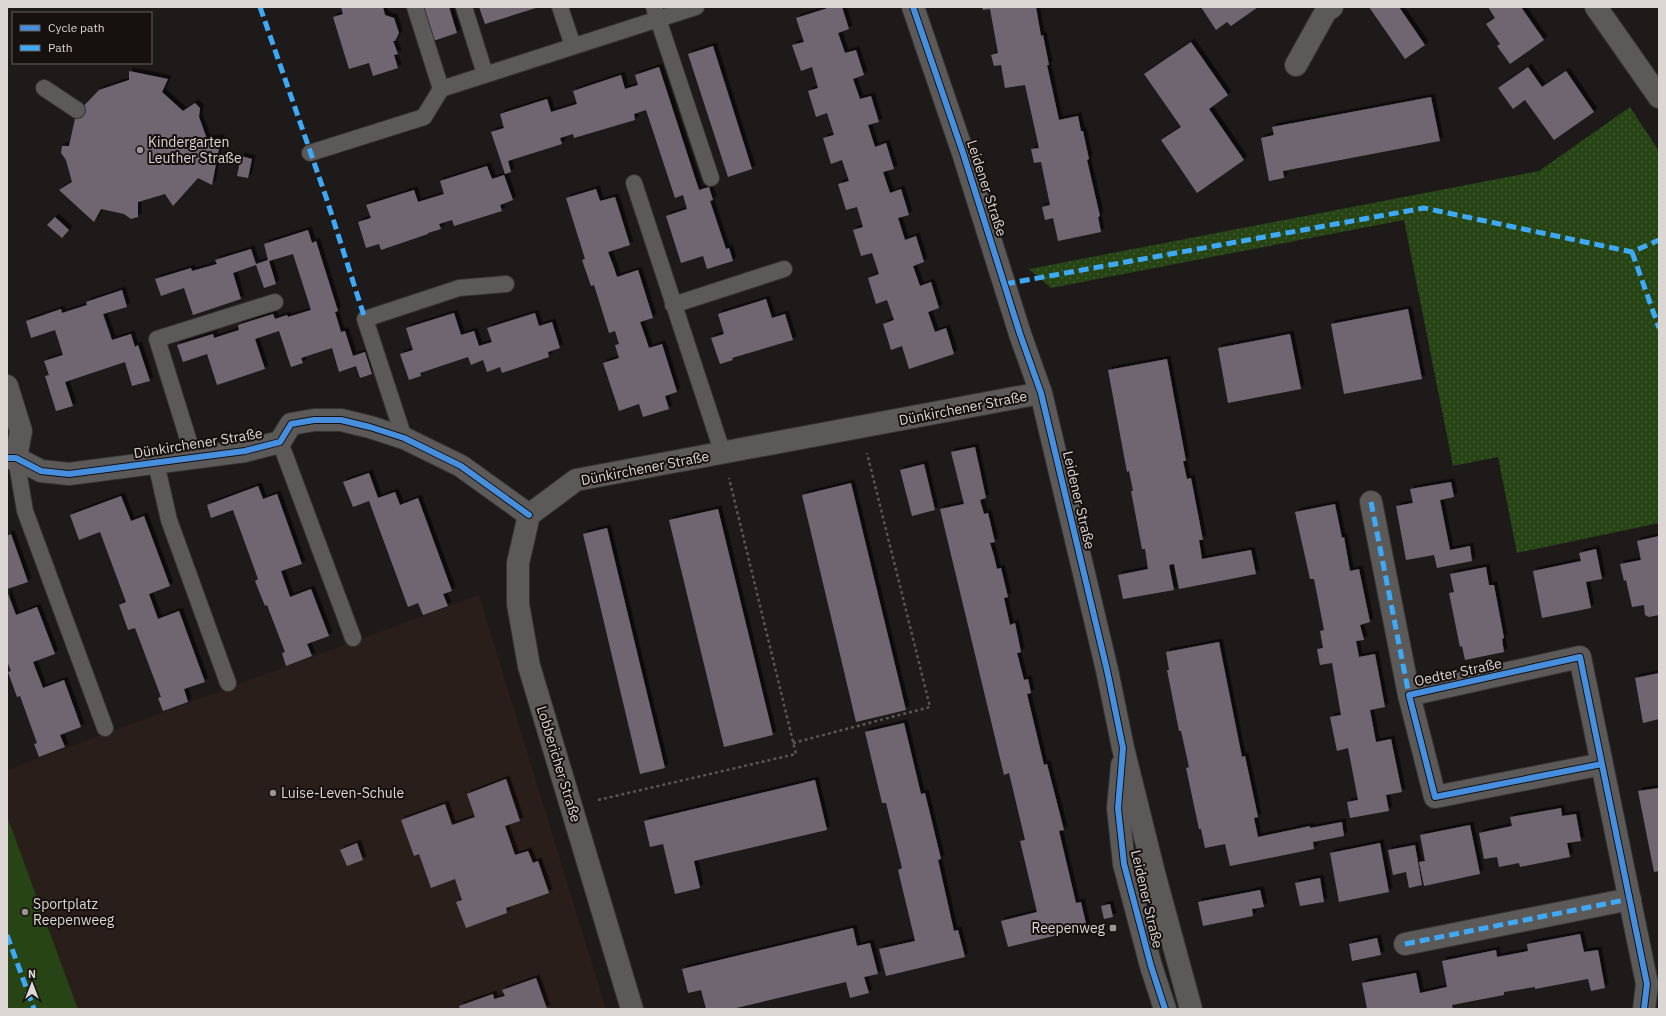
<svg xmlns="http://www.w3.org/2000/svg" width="1666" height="1016" font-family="'IBM Plex Sans',sans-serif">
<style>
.built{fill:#291e1a}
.grass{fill:url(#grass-dots)}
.pitch{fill:#264414}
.building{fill:#706672;filter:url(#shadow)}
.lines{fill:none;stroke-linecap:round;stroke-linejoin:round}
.lane-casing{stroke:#363333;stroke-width:18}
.street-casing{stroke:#363333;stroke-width:24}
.path{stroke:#595756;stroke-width:2.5;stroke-dasharray:3 3;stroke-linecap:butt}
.lane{stroke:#5c5a59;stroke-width:16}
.street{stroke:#5c5a59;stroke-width:22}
.quiet{stroke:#3fa9f5;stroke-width:5;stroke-dasharray:10 5;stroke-linecap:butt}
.cycleway-casing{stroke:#16100e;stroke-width:8}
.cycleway{stroke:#468fdf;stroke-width:6}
.poi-dot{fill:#999593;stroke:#16100e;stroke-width:1.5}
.labels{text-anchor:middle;stroke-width:4;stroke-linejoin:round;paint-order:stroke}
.poi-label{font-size:14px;fill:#dcd7d5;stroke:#16100e;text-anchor:start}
.street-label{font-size:14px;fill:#dcd7d5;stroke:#16100e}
</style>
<defs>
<pattern id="grass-dots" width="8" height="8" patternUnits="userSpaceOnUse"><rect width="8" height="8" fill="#264414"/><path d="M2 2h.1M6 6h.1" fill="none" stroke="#455e35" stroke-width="1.8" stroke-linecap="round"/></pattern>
<filter id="shadow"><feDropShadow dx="3.5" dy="-3.5" stdDeviation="0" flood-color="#0009"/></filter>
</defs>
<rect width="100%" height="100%" fill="#1d1a19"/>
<!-- built -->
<path class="built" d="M479,595L606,1009H78L7,816V770Z"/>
<!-- grass -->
<path class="grass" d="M1630,107L1659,151V523L1517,553L1498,457L1453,466L1404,220L1051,288L1029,269L1539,171Z"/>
<!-- pitch -->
<path class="pitch" d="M7,816L78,1009H7Z"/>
<!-- building -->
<path class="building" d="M341,7H383L385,15L394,18L399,33L395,41H393L398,54L394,55L398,68L373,76L369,63L349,69L333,17L343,14Z
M422,7H449L457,33L433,41Z
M479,7H536V8L485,24Z
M831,7H842L849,29L838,33L845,53L856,50L864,75L853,79L860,99L871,96L879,122L868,125L875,147L886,143L894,169L883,172L890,193L901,189L909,215L898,218L905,240L916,236L924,262L913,266L920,286L931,282L939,308L928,312L935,332L946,328L954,354L909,369L902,346L891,350L883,324L894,320L887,300L876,304L868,278L879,274L872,253L861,256L853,230L863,227L857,207L846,210L838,184L849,181L842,160L831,164L823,138L834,135L827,113L816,117L808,91L818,88L812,67L801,71L792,45L804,42L796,18Z
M982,7H1036L1041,36L1043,35L1049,65H1047L1059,120L1078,116L1081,131H1083L1089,159L1087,160L1100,216L1098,217L1101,232L1058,241L1053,218L1045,220L1042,207L1050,205L1041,162L1034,163L1031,149L1039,148L1025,85L1005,88L1001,65L994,66L991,55L998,53L990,9L983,10Z
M1201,7H1258L1231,26L1227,22L1216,30Z
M1369,7H1399L1425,45L1405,59Z
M1488,7H1521L1544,40L1510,64L1497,46L1500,44L1486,24L1495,18Z
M1191,42L1228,95L1209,109L1244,160L1197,193L1161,140L1181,127L1144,74Z
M713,46L752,169L728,177L688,54Z
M659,67L699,190L709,187L713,200L710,201L726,249L729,248L733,261L707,269L703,256L681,263L666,216L687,209L683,195L675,198L646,110L634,114L635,120L574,138L573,134L560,138L562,144L508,161L511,172L505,174L491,132L504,128L500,114L547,99L551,112L577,104L573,91L621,75L625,89L638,85L635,75Z
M1528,67L1542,87L1566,71L1594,112L1554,140L1525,100L1513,109L1498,88Z
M129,71L168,79L162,92L183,111L195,103L200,108L199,117L207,139L221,138L212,185L198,178L173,206L165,194L138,202V217L131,219L124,214L101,209L94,222L59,190L72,182L66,160L61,153L62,146H69L76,114L99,90L129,80Z
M1431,97L1440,141L1283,171L1284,178L1269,181L1261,138L1274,135L1272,127Z
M241,156L252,159L248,178L237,176Z
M487,166L492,179L504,175L513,200L500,205L502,211L454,226L452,220L439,224L441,229L428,233V234L381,250L379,244L366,248L358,222L371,218L366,205L414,190L418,202L444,194L440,181Z
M596,189L600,201L615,197L630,245L608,252L613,265L617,277L638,270L653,318L640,322L645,336L649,348L662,344L677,392L665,396L669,409L643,417L639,404L619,411L603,363L619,358L615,345L619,344L615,331L609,333L594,285L591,286L582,260L585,259L566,198Z
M55,217L69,230L62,238L47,225Z
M308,230L312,243L316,241L338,311L335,312L341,332L345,331L353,356L365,352L372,374L360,378L356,366L339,372L332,348L301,358L303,363L291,367L279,331L255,339L265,369L217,385L207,354L183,362L177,345L213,334L214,338L239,330L238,325L273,314L275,319L287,315L288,317L311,310L293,254L269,261L276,284L264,288L256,265L233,273L241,299L193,315L184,288L161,296L155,279L191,268L192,271L217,264L215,260L251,249L256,264L268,260L264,244Z
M122,290L127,307L103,314L112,340L131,334L135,347L138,345L150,381L132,386L125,362L65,382L73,406L56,411L45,376L49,375L44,361L63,355L55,330L31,338L26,321L61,309L62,313L87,305L86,302Z
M766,299L772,318L785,314L793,340L732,358L733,360L720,364L711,338L724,334L718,314Z
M1408,309L1422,379L1344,394L1331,324Z
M454,313L461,335L474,331L479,346L492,342L487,328L535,313L539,326L552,322L560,348L548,352L549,357L502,373L500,367L487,372L483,360L471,365L468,357L420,373L421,376L409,380L400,354L413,350L406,328Z
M1290,334L1301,389L1228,403L1218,348Z
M1167,359L1186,461H1183L1187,479L1191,478L1203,540H1199L1202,559L1251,550L1256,574L1179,589L1174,564L1169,565L1174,590L1123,599L1118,575L1148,569L1145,549H1142L1131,491H1133L1129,471L1127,472L1108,370Z
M975,447L986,498L980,500L984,514L988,513L995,542L990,543L994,556L997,569L1001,568L1008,597L1004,598L1010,625L1015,623L1021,652L1017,653L1024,680L1028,679L1031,693L1027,694L1044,765L1047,764L1064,830L1059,831L1076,903L1081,902L1087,928L1008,947L1001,921L1037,912L1020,841L1025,840L1009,773L1004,775L940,509L964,504L951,452Z
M924,464L935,510L912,516L900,470Z
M369,473L378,498L395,492L400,505L418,498L452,591L443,594L448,606L423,615L418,603L408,607L369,501L353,507L343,482Z
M1451,482L1454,497L1440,500L1450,550L1470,546L1472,561L1437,568L1434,555L1406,560L1396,506L1413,503L1410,489Z
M851,483L906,710L856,722L802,495Z
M258,486L263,499L277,494L302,564L281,571L290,597L311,589L329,636L307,644L312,656L286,666L282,653L285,652L267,605L265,606L255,581L258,579L233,510L211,518L207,505Z
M121,496L131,521L144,516L170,586L149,594L158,619L179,611L205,682L184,689L188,702L163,711L158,698L161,697L135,628L128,630L119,605L126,602L100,532L79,540L70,515Z
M1335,504L1342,538L1344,537L1350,571L1359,569L1370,622L1360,625L1364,640L1356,641L1359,657L1375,654L1385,707L1370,710L1376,742L1391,739L1402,792L1386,795L1389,811L1350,818L1347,802L1358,800L1348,748L1337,751L1330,717L1341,715L1332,663L1320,665L1317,649L1323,648L1320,631L1324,630L1314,579H1310L1295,512Z
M718,509L773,735L724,747L669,520Z
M607,528L665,768L640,774L583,534Z
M11,534L28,582L7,589V536Z
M1659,536V615L1649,617L1645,615L1644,605L1632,607L1626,580L1624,581L1620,564L1641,560L1637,541Z
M1596,549L1602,579L1586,582L1591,608L1542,618L1533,571L1581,561L1579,553Z
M1486,567L1489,585H1494L1504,638L1502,639L1504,652L1465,660L1462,646L1460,647L1449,593L1454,592L1450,574Z
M7,591L16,615L37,607L55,654L33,662L43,688L64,680L81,727L60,735L65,747L39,757L34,744L37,743L20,696L17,697L8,672L11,671L7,661Z
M1219,642L1242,757L1245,756L1258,817L1254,818L1258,837L1310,826V828L1342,822L1344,836L1313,842L1314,849L1230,866L1225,844L1205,848L1201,829H1199L1186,768L1189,767L1181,731H1179L1167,670H1169L1166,652Z
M1659,673V719L1643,723L1635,678Z
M904,723L921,794L925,793L941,859L938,860L954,931L958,930L965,957L886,976L879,949L915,941L898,870L902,868L886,803H882L865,732Z
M506,779L520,821L505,826L515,855L528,851L533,863L538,861L549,893L506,908L507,913L466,928L456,902L462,900L455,879L431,888L419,854L414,856L401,820L445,804L452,825L475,817L467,794Z
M815,780L827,830L694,861L700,888L675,894L663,844L650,847L644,821Z
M1659,788V871L1654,872L1638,791Z
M1561,808L1562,816L1576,814L1581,841L1567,843L1570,857L1520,867L1519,863L1499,867L1497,857L1484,859L1479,833L1512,826L1510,817Z
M1470,825L1480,874L1424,886L1419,862L1425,861L1420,835Z
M357,843L363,860L347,866L340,850Z
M1380,843L1389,892L1339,902L1330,853Z
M1415,845L1422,885L1409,888L1406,872L1393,875L1388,850Z
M1320,878L1324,902L1300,906L1295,883Z
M1260,890L1264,907L1252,909L1253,916L1203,926L1198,902Z
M1110,904L1113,917L1104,919L1101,906Z
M853,928L857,946L870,943L878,974L864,977L869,993L850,998L846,982L732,1009H706L701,990L688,993L682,969Z
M1580,934L1584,952L1598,950L1605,988L1591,991L1588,979L1535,989V987L1504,992V995L1452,1005L1453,1009H1367L1362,983L1416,973L1420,993L1447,987L1442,961L1496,950L1497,957L1528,951L1527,944Z
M1377,938L1381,955L1352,961L1349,944Z
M536,978L547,1009H460L459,1006L493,994L494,999L505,996L502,990Z"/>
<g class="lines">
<defs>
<path id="lane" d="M415,7L441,89
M464,7L485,74
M560,7L573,46
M654,7L711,178
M44,88L77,110
M310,153L424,117L441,89L696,7
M634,183L723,454
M673,305L784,269
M404,438L365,319L459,288L506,284
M280,442L353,638
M16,458L25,511L105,728
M194,458L157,339L275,302
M156,463L169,520L228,683"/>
<path id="street" d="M913,7L963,153L1020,334L1041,393L1107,670L1123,748L1154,873L1191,1009
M1596,7L1659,97
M1296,65L1326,11L1332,7
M7,386L21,431L16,458
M7,458H16L41,471L69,474L245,451L280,442L291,424L314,420H341L370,427L404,438L461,466L529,515
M1371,502L1409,695
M529,515L576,480L1041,393
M529,515L518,563V604L529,666L632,1009
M1602,764L1435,797L1409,695L1580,657L1647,984L1644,1009
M1122,765L1118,808L1124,864L1151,966L1165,1009
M1405,944L1630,899"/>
</defs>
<!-- lane casing -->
<use href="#lane" class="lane-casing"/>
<!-- street casing -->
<use href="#street" class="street-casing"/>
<!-- path -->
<path class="path" d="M793,743L930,707L867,453
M598,800L796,754L729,478"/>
<!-- lane -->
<use href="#lane" class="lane"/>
<!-- street -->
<use href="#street" class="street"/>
<!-- quiet -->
<path class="quiet" d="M260,7L326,197L365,319
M1632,252L1659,328
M1005,284L1424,208L1632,252L1659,240
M1371,502L1409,695
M7,935L34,1009
M1405,944L1630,899"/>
<defs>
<path id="cycleway" d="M913,7L963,153L1020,334L1041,393L1107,670L1123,748L1118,808L1124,864L1151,966L1165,1009
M7,458H16L41,471L69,474L245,451L280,442L291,424L314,420H341L370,427L404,438L461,466L529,515
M1602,764L1435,797L1409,695L1580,657L1647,984L1644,1009"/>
</defs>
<!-- cycleway casing -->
<use href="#cycleway" class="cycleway-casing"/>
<!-- cycleway -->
<use href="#cycleway" class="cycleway"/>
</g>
<!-- markers -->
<g class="poi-dot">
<circle cx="140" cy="150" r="4"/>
<circle cx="273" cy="793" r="4"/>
<circle cx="25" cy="912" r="4"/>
<rect x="1109" y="924" width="8" height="8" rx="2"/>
</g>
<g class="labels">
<!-- poi labels -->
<g class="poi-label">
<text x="148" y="147">Kindergarten<tspan x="148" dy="16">Leuther Straße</tspan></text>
<text x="281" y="798">Luise-Leven-Schule</text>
<text x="33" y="909">Sportplatz<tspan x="33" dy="16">Reepenweeg</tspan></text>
<text x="1105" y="933" text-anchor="end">Reepenweg</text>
</g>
<!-- street labels -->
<g class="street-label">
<text transform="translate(987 188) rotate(72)" y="5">Leidener Straße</text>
<text transform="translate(963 408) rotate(-11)" y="5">Dünkirchener Straße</text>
<text transform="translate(198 443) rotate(-9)" y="5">Dünkirchener Straße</text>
<text transform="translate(645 468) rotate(-11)" y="5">Dünkirchener Straße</text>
<text transform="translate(1079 500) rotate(77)" y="5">Leidener Straße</text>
<text transform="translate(1458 672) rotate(-12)" y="5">Oedter Straße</text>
<text transform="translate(559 764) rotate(73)" y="5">Lobbericher Straße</text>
<text transform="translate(1147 899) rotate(77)" y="5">Leidener Straße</text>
</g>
</g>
<!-- border -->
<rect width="1666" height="1016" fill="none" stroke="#dcd7d5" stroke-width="16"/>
<!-- legend -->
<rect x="12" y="12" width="140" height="52" fill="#16100e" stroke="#65605e"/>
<rect x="20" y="25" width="20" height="6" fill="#468fdf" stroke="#65605e"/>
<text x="48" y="32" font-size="12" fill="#dcd7d5">Cycle path</text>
<rect x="20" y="45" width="20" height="6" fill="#3fa9f5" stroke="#65605e"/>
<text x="48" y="52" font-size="12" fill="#dcd7d5">Path</text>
<!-- north arrow -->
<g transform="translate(32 984)" stroke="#16100e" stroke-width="3" paint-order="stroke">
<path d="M0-3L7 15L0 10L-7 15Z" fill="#dcd7d5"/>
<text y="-6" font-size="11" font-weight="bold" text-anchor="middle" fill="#dcd7d5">N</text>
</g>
</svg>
